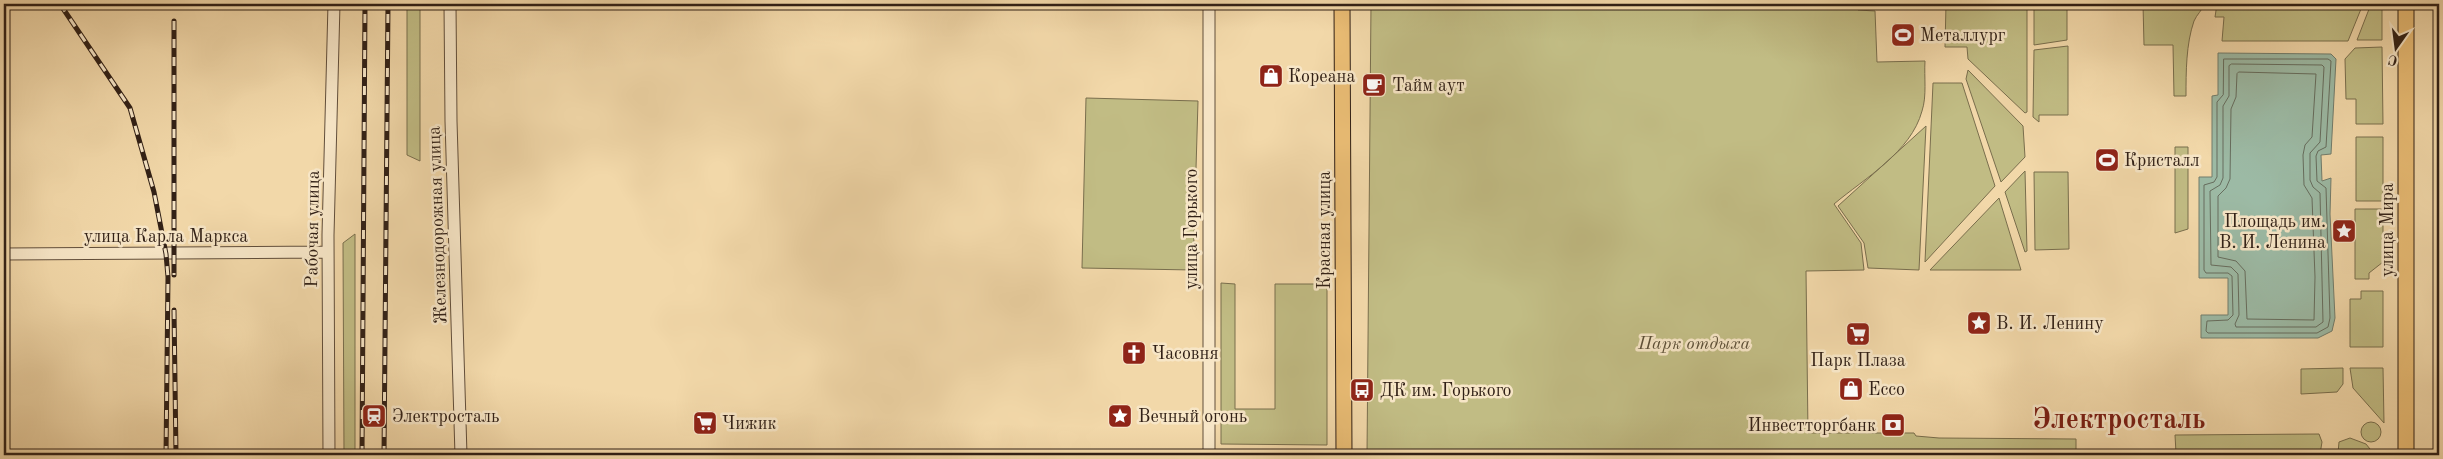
<svg xmlns="http://www.w3.org/2000/svg" width="2443" height="459" font-family="'Old Standard TT',serif">
<style>
.green{fill:#c1bc84;stroke:#796e4d}
.water{fill:#9cbaa5;stroke:#717c6c}
.lines{fill:none;stroke-linecap:round;stroke-linejoin:round}
.shore{stroke:#666d5e;stroke-width:1}
.minor-casing{stroke:#614e3b;stroke-width:13}
.major-casing{stroke:#312016;stroke-width:17}
.minor{stroke:#f7e6c7;stroke-width:11}
.major{stroke:#e9bc74;stroke-width:15}
.rail-casing{stroke:#312016;stroke-width:5}
.rail{stroke:#f7e6c7;stroke-width:3;stroke-dasharray:9;stroke-linecap:butt}
.labels{text-anchor:middle;stroke-width:5;stroke-linejoin:round;paint-order:stroke}
.poi-label{font-size:18px;fill:#312016;stroke:#f7e6c7;text-anchor:start}
.street-label{font-size:18px;fill:#312016;stroke:#f7e6c7}
.park-label{font-size:18px;font-style:italic;fill:#5c4f37;stroke:#f7e6c7}
.town-label{font-size:28px;font-weight:bold;fill:#7a1f14;stroke:#f7e6c7}
</style>
<rect width="100%" height="100%" fill="#f2d8a9"/>
<filter id="stains"><feTurbulence type="fractalNoise" baseFrequency=".004" numOctaves="4"/><feColorMatrix values="0 0 0 0 .2 0 0 0 0 .09 0 0 0 0 .02 0 0 0 .5 -.17"/></filter>
<radialGradient id="worn" r=".72"><stop offset=".6" stop-color="#630" stop-opacity="0"/><stop offset="1" stop-color="#630" stop-opacity=".3"/></radialGradient>
<!-- green -->
<path class="green" d="M407,4H420V161L407,155Z
M1371,4H1858V10L1875,11L1877,62L1925,61C1924,77 1927,96 1922,111C1911,152 1865,178 1834,204L1861,243L1864,270L1806,271L1808,433H1914L1916,436L1939,438L2076,439V453L1808,452V455L1367,454Z
M1946,4H2027V112L2025,113L1968,59L1967,47H1945Z
M2034,4H2067V40L2034,45Z
M2143,4H2204C2202,11 2197,14 2194,21C2186,44 2186,72 2186,96H2174L2173,45H2144Z
M2217,4H2363L2348,41H2222L2224,17H2215Z
M2371,4H2382V40H2357Z
M2068,46V115H2039V122L2033,117L2034,50Z
M2382,47L2383,124H2356V99H2346L2345,59L2355,48Z
M1968,70L2023,126L2025,157L2001,182L1966,79Z
M1933,83H1962L1995,186L1925,262Z
M1086,98L1198,101L1193,270L1082,268Z
M1926,126L1919,270L1868,268L1864,243L1838,206Z
M2356,137H2383V201H2356Z
M2175,147H2188V229L2175,233Z
M2025,171L2027,251L2025,252L2005,192Z
M2034,172H2068L2069,249L2035,250Z
M1999,198L2021,270H1930Z
M2355,209H2383V262L2369,273V279H2355Z
M355,234V455H344L343,243Z
M1221,283L1235,284V409H1275V284H1327V445L1221,444Z
M2361,291H2383V347H2350V299H2361Z
M2343,368V384L2337,392L2301,394V369Z
M2350,368H2383L2384,423L2353,388Z
M2361 432a10 10 0 1 1 20 0a10 10 0 1 1-20 0Z
M2319,434L2322,442L2320,454L2176,453L2175,435Z
M2350,438L2366,444L2374,454L2338,453L2339,442Z"/>
<!-- water -->
<path class="water" d="M2218,53L2331,54L2336,59L2331,154L2321,155L2322,181L2331,178L2330,214L2335,318L2332,331L2318,338H2201V315H2228V278H2199V177H2212V96L2218,95Z"/>
<g class="lines">
<!-- shore -->
<path class="shore" d="M2224,59H2328L2331,61L2326,147L2318,151L2316,156L2317,181L2326,188L2330,318L2328,327L2317,333H2208L2206,331L2207,321L2228,320L2233,315L2232,276L2228,273H2206L2204,270V185L2214,182L2217,177V102L2223,95Z
M2232,64L2322,65L2324,67L2320,142L2310,153V180L2313,187L2320,193L2323,322L2316,327H2236L2235,324L2239,315L2238,274L2231,267L2211,265L2210,191L2220,185L2223,178V106L2229,96V66Z
M2239,72L2316,74L2312,137L2305,145L2303,155L2304,185L2312,198L2315,277L2314,320L2247,319L2245,271L2236,261L2218,257V196L2226,188L2230,179L2231,109L2236,97L2237,74Z"/>
<defs>
<path id="minor" d="M450,4L451,121L461,455
M1209,4V455
M4,254L328,252
M329,455L328,235L334,4"/>
<path id="major" d="M1342,4L1344,455
M2406,4V455"/>
</defs>
<!-- minor casing -->
<use href="#minor" class="minor-casing"/>
<!-- major casing -->
<use href="#major" class="major-casing"/>
<!-- minor -->
<use href="#minor" class="minor"/>
<!-- major -->
<use href="#major" class="major"/>
<defs>
<path id="rail" d="M60,4L130,108L154,192L166,254L168,277L166,455
M174,21V275
M174,310L176,455
M362,455L365,4
M384,455L388,4"/>
</defs>
<!-- rail casing -->
<use href="#rail" class="rail-casing"/>
<!-- rail -->
<use href="#rail" class="rail"/>
</g>
<!-- icons -->
<defs>
<symbol id="stadium-square" viewBox="-11 -11 22 22"><rect x="-9" y="-9" width="18" height="18" rx="4" fill="#8f2418" stroke="#f7e6c7"/><path d="M0-5a6.5 5 0 1 0 0 10a6.5 5 0 1 0 0-10ZM-3.5-1.8h7v3.6h-7Z" fill="#fff"/></symbol>
<symbol id="shop-square" viewBox="-11 -11 22 22"><rect x="-9" y="-9" width="18" height="18" rx="4" fill="#8f2418" stroke="#f7e6c7"/><path d="M-5-2.5h2.3a2.7 3.5 0 0 1 5.4 0H5L5.5 6h-11ZM-1.5-2.5h3a1.5 2.3 0 0 0-3 0Z" fill="#fff"/></symbol>
<symbol id="cafe-square" viewBox="-11 -11 22 22"><rect x="-9" y="-9" width="18" height="18" rx="4" fill="#8f2418" stroke="#f7e6c7"/><path d="M-5.5-4.5H6V0H3Q3 3.5 0 3.5H-2.5Q-5.5 3.5-5.5 0ZM3-3.2v2h1.7v-2ZM-6 4.5H4V6H-6Z" fill="#fff"/></symbol>
<symbol id="sight-square" viewBox="-11 -11 22 22"><rect x="-9" y="-9" width="18" height="18" rx="4" fill="#8f2418" stroke="#f7e6c7"/><path d="M0-6L1.8-2.2L6-1.7L2.9 1.2L3.7 5.4L0 3.3L-3.7 5.4L-2.9 1.2L-6-1.7L-1.8-2.2Z" fill="#fff"/></symbol>
<symbol id="supermarket-square" viewBox="-11 -11 22 22"><rect x="-9" y="-9" width="18" height="18" rx="4" fill="#8f2418" stroke="#f7e6c7"/><path d="M-6-5.5h2.5l.6 2H6L4.5 2H-2.5L-4.4-4H-6ZM-1.5 3.2a1.3 1.3 0 1 0 .1 0ZM3 3.2a1.3 1.3 0 1 0 .1 0Z" fill="#fff"/></symbol>
<symbol id="church-square" viewBox="-11 -11 22 22"><rect x="-9" y="-9" width="18" height="18" rx="4" fill="#8f2418" stroke="#f7e6c7"/><path d="M-1.2-6h2.4v3.5h3.3v2.4h-3.3V6h-2.4V-.1h-3.3v-2.4h3.3Z" fill="#fff"/></symbol>
<symbol id="bus-square" viewBox="-11 -11 22 22"><rect x="-9" y="-9" width="18" height="18" rx="4" fill="#8f2418" stroke="#f7e6c7"/><path d="M-5-6H5V4H4V6H2V4H-2V6H-4V4H-5ZM-3.5-4V0h7V-4ZM-3.5 1.2v1.5H-2V1.2ZM2 1.2v1.5H3.5V1.2Z" fill="#fff"/></symbol>
<symbol id="station-square" viewBox="-11 -11 22 22"><rect x="-9" y="-9" width="18" height="18" rx="4" fill="#8f2418" stroke="#f7e6c7"/><path d="M-3-6H3Q5-6 5-4V2Q5 4 3 4L4.5 6H3L1.5 4h-3L-3 6H-4.5L-3 4Q-5 4-5 2V-4Q-5-6-3-6ZM-3.5-4v3h7v-3ZM-3.5 1v1.5H-2V1ZM2 1v1.5H3.5V1Z" fill="#fff"/></symbol>
<symbol id="bank-square" viewBox="-11 -11 22 22"><rect x="-9" y="-9" width="18" height="18" rx="4" fill="#8f2418" stroke="#f7e6c7"/><path d="M-6-4H6V4H-6ZM0-2.3a2.3 2.3 0 1 0 0 4.6a2.3 2.3 0 1 0 0-4.6Z" fill="#fff"/></symbol>
</defs>
<g fill-rule="evenodd">
<use href="#stadium-square" x="1889" y="21" width="28" height="28"/>
<use href="#shop-square" x="1257" y="62" width="28" height="28"/>
<use href="#cafe-square" x="1360" y="71" width="28" height="28"/>
<use href="#stadium-square" x="2093" y="146" width="28" height="28"/>
<use href="#sight-square" x="2330" y="217" width="28" height="28"/>
<use href="#sight-square" x="1965" y="309" width="28" height="28"/>
<use href="#supermarket-square" x="1844" y="320" width="28" height="28"/>
<use href="#church-square" x="1120" y="339" width="28" height="28"/>
<use href="#shop-square" x="1837" y="375" width="28" height="28"/>
<use href="#bus-square" x="1348" y="376" width="28" height="28"/>
<use href="#station-square" x="360" y="402" width="28" height="28"/>
<use href="#sight-square" x="1106" y="402" width="28" height="28"/>
<use href="#supermarket-square" x="691" y="409" width="28" height="28"/>
<use href="#bank-square" x="1879" y="411" width="28" height="28"/>
</g>
<g class="labels">
<!-- poi labels -->
<g class="poi-label">
<text x="1920" y="41">Металлург</text>
<text x="1288" y="82">Кореана</text>
<text x="1392" y="91">Тайм аут</text>
<text x="2124" y="166">Кристалл</text>
<text x="2326" y="227" text-anchor="end">Площадь им.<tspan x="2326" dy="21">В. И. Ленина</tspan></text>
<text x="1996" y="329">В. И. Ленину</text>
<text x="1152" y="359">Часовня</text>
<text x="1858" y="366" text-anchor="middle">Парк Плаза</text>
<text x="1868" y="395">Ecco</text>
<text x="1380" y="396">ДК им. Горького</text>
<text x="392" y="422">Электросталь</text>
<text x="1138" y="422">Вечный огонь</text>
<text x="722" y="429">Чижик</text>
<text x="1876" y="431" text-anchor="end">Инвестторгбанк</text>
</g>
<!-- street labels -->
<g class="street-label">
<text transform="translate(437 225) rotate(-92)" y="6">Железнодорожная улица</text>
<text transform="translate(312 229) rotate(-89)" y="6">Рабочая улица</text>
<text transform="translate(1191 229) rotate(-90)" y="6">улица Горького</text>
<text transform="translate(1324 230) rotate(-90)" y="6">Красная улица</text>
<text transform="translate(2387 230) rotate(-90)" y="6">улица Мира</text>
<text x="166" y="242">улица Карла Маркса</text>
</g>
<!-- park labels -->
<g class="park-label">
<text x="1694" y="349">Парк отдыха</text>
</g>
<!-- town labels -->
<g class="town-label">
<text x="2119" y="428">Электросталь</text>
</g>
</g>
<!-- margin -->
<rect width="2443" height="459" fill="none" stroke="#f2d8a9" stroke-width="20"/>
<rect x="5" y="5" width="2433" height="449" fill="none" stroke="#312016" stroke-width="2.5"/>
<rect x="10" y="10" width="2423" height="439" fill="none" stroke="#312016"/>
<!-- north arrow -->
<g transform="translate(2396 48) rotate(194)" stroke="#f7e6c7" stroke-width="4" paint-order="stroke">
<path d="M0-4L9 19L0 12L-9 19Z" fill="#312016"/>
<text y="-8" font-size="14" font-weight="bold" text-anchor="middle" fill="#312016">С</text>
</g>
<rect width="100%" height="100%" filter="url(#stains)"/>
<rect width="100%" height="100%" fill="url(#worn)"/>
</svg>
